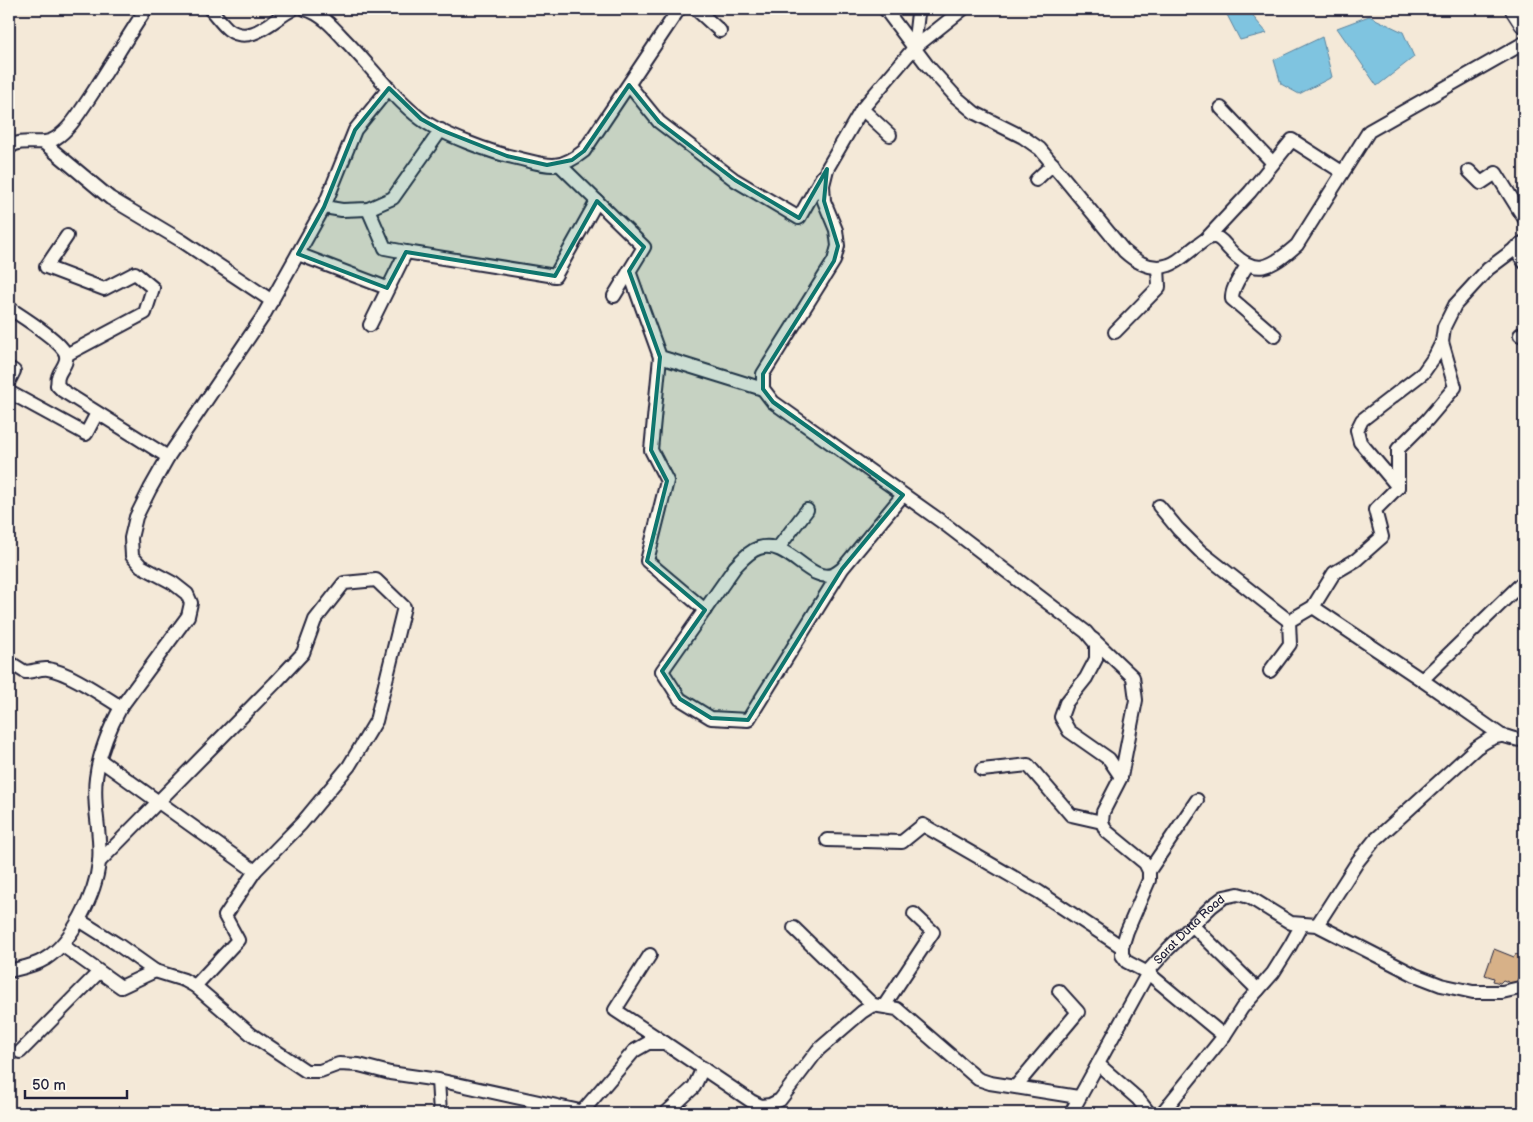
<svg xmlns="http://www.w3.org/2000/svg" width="1533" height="1122" font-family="'Balsamiq Sans',sans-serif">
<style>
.water{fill:#7fc4e0;stroke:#5a839e}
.building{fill:#d7b188;stroke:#22223b}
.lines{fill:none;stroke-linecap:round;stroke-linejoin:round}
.minor-casing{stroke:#22223b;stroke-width:16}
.primary-casing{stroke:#22223b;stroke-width:22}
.minor{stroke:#fbf7ec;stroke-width:12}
.primary{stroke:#fbf7ec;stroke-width:19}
.marked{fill:#0f766e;fill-opacity:0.2;stroke:#0f766e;stroke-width:4;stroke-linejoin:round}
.labels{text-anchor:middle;stroke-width:4.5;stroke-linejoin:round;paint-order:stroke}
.street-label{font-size:12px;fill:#22223b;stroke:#fbf7ec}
</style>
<rect width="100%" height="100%" fill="#f4e9d8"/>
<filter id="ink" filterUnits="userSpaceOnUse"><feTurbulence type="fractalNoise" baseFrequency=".02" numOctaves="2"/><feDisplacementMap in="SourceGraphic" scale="10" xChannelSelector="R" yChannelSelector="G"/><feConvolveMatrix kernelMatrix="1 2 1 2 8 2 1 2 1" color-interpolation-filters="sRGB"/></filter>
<g filter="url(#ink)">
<!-- water -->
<path class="water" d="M1224,9H1250L1255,19L1267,33L1240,40Z
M1369,16L1403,32L1414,57L1377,86L1337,28Z
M1322,37L1332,77L1299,94L1281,84L1274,60Z"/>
<!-- building -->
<path class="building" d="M1494,949L1514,957L1516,954L1524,957V979L1518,978L1516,985L1503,980L1500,983L1493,981L1494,978L1485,975Z"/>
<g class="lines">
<defs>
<g id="minor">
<path d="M210,9C216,15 221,23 228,29C251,47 274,18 293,9"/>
<path d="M305,9C322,14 333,27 344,39C370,65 392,97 421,119C441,134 492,153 517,158C547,165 558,172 584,151L679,9"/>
<path d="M696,9L720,31"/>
<path d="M885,9L927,65L956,97L975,113L1023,137L1040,149L1124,251C1136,262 1152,271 1169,265C1179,262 1189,251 1198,245C1202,242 1208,236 1215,237C1221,238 1225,245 1229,249C1255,278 1271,268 1297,245L1369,131L1524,43"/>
<path d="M963,9L914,48L862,109L827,169L823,185L824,201L836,230L838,246L834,261L763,374V389L773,402L942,522L1086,632L1096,644V659L1086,678L1066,703L1061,717L1069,731L1109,759L1121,777L1103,812L1102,822L1106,831L1145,863L1149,871V880L1127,931L1122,947V955L1127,962L1148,973L1224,1036"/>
<path d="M914,48L918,13L921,9"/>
<path d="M629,85L659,122L735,180L799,218L822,177"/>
<path d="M1221,108L1273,163"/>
<path d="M862,109L890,135"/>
<path d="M44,143L110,198L182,241L272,301"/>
<path d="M9,148C22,136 42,148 56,138C70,129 79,113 88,100C108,70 126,39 146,9"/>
<path d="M560,165L644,247L614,296"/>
<path d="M1469,171L1481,183L1496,173L1524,218"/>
<path d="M1036,180L1053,164"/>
<path d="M324,207L342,210L368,209L393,198L441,130"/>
<path d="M368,209L385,248L406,252"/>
<path d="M1207,238L1250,192L1292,140L1342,172"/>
<path d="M1515,248L1524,262"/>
<path d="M298,254L387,288"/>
<path d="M1247,265C1242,275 1231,288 1232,299L1275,336"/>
<path d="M629,271L660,357L763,389"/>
<path d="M9,308C21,316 63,342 66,355C68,364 60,369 58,377C57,379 58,382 57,385L63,391L168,457"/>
<path d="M370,325L406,252L555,276L597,201"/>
<path d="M1115,332L1159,287L1158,267"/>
<path d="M1520,335L1524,332"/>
<path d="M66,355L145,313L153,288L135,273L104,289L46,267L67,236"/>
<path d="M660,357L651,450L667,481L647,561L705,610"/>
<path d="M9,368L14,371L9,381"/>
<path d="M9,392L86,434L97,413"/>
<path d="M1398,487L1360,442L1357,430L1362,420L1423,373L1435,356L1442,342L1444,327L1455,305L1488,269L1524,242"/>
<path d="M1159,506L1178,529L1200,551L1289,621"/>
<path d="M778,548L807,510"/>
<path d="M842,569L748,720L711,718L680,699L662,671L735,567C742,560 749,551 759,548C788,539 808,582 832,575C836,574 839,571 842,569L903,495"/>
<path d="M1313,607L1422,680L1502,736"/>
<path d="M1093,639L1133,677L1136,700L1121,777"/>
<path d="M9,662L25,672C33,672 40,668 48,669C69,672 103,696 121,707"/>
<path d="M1270,671L1290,644L1289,621L1313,607L1334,573L1356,560L1382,537L1375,510L1398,487V449L1427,420L1455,387L1442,342"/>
<path d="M1422,680L1524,581"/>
<path d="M100,760L255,871L225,916L238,940L195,986"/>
<path d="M982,770L1028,765L1071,815L1102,822"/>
<path d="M827,840L902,842L923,825L1039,892L1122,947"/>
<path d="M99,862L275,683L303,653L315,620L344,583L376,580L404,607L376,721L349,766L301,824L255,871"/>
<path d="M1149,871L1197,800"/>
<path d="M79,920L117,944L155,971L184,980L195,986L252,1035L306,1071H320L339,1064L359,1065L390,1073L438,1080L589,1113"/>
<path d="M1192,925L1258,990"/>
<path d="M1317,925L1358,861L1374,841L1476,748C1483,743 1494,735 1503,736C1511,737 1516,741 1524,740"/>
<path d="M794,928L873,1005"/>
<path d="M62,945L121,987L155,971"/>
<path d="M650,955L615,1010L665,1043"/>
<path d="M9,971C21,968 34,966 45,959C72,943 96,893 99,862C102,834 92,806 96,778C99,754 109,729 121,707L188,616L191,603L187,594L173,583L141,566L132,556L131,538L136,517L150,489L168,457L262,318L324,207L355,130L389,88"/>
<path d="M884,1006L933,932L914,914"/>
<path d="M20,1052L99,972"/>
<path d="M1098,1064L1138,1099L1149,1113"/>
<path d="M438,1080L440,1113"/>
<path d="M1016,1086L1078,1012L1059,991"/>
<path d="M581,1113L634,1051L648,1043H665L751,1101L761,1106L770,1105L780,1100L818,1050L862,1012L873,1005L897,1009L978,1079L990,1083L1078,1097"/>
<path d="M666,1113L694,1087L703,1068"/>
<path id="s1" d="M1071,1113L1150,969L1168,949L1212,906L1224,897L1238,894L1249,897L1291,923L1317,925L1415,975L1441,985L1473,992H1502L1524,987"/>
<path d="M1162,1113L1224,1036L1242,1008L1273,973L1290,946L1302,924"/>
</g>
<path id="primary" d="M1515,9L1524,23"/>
</defs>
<!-- minor casing -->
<use href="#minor" class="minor-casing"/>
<!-- primary casing -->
<use href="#primary" class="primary-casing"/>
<!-- minor -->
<use href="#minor" class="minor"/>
<!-- primary -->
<use href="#primary" class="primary"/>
</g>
</g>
<!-- marked area -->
<path class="marked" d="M629,85L659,122L735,180L799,218L827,169L824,201L838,246L834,261L763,374V389L773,402L903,495L842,569L748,720L711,718L680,699L662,671L705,610L647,561L667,481L651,450L660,357L629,271L644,247L597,201L555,276L406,252L387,288L298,254L324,207L355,130L389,88L421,119L441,130L507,156L547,165L572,160L584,151Z"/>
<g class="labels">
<!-- street labels -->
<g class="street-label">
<text dy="4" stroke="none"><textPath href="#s1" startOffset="220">Sarat Dutta Road</textPath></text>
</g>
</g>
<!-- margin -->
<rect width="1533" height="1122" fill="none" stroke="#fbf7ec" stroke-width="30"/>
<rect x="15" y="15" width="1503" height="1092" fill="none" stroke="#22223b" stroke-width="2" filter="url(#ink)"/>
<!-- scale -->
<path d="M25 1090v8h102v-8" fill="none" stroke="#22223b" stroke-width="2.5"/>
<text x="32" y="1090" font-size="15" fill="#22223b" stroke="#fbf7ec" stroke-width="4" paint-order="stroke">50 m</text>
</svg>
